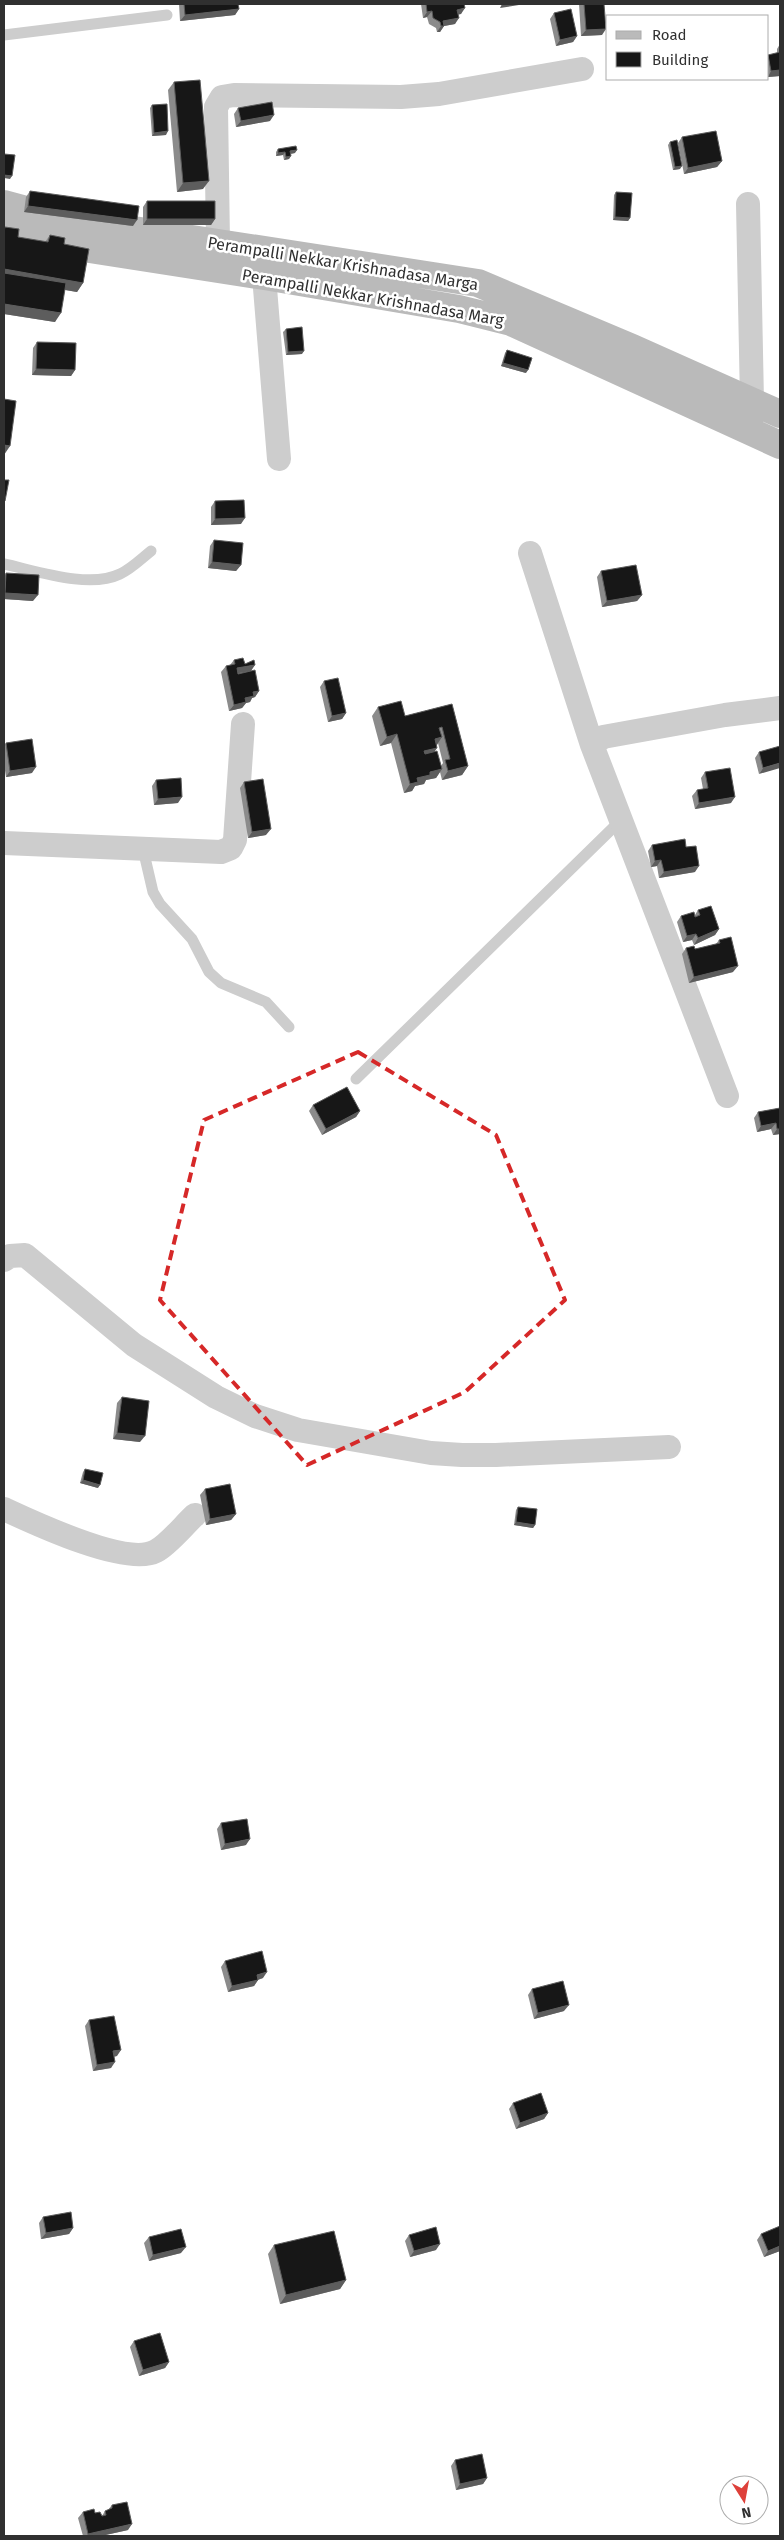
<svg xmlns="http://www.w3.org/2000/svg" width="784" height="2540" font-family="'Fira Sans',sans-serif">
<style>
.lines{fill:none;stroke-linecap:round;stroke-linejoin:round}
.lane{stroke:#cdcdcd;stroke-width:11}
.street{stroke:#cdcdcd;stroke-width:24}
.secondary{stroke:#bababa;stroke-width:28}
.wall{fill:#8b8b8b;fill-rule:evenodd}
.shaded-wall{fill:#5d5d5d}
.building{fill:#171717;stroke:#5d5d5d}
.marked{fill:none;stroke:#d62828;stroke-width:4;stroke-dasharray:10 6;stroke-linejoin:round}
.labels{text-anchor:middle;stroke-width:5;stroke-linejoin:round;paint-order:stroke}
.street-label{font-size:16px;fill:#303030;stroke:#fff}
</style>
<rect width="100%" height="100%" fill="#fff"/>
<g class="lines">
<!-- lane -->
<path class="lane" d="M4,35L167,15
M4,564C37,571 89,589 120,574C131,569 141,559 151,551
M143,849L153,892L160,904L192,939L209,972L221,983L266,1002L289,1027
M356,1079L620,821"/>
<!-- street -->
<path class="street" d="M748,204L752,401
M218,243L216,107L222,97L234,95L401,97L439,94L582,69
M264,276L279,459
M530,553L592,745
M4,843L221,852L231,848L235,840L243,724
M727,1096L592,745L603,737L725,715L780,708
M4,1260L10,1256L25,1255L134,1345L216,1397L255,1416L298,1430L431,1453L462,1455H496L669,1447
M4,1509C32,1522 127,1567 156,1551C168,1545 184,1525 195,1515"/>
<!-- secondary -->
<path class="secondary" d="M4,204L56,218L478,283L632,348L780,414
M4,230L38,241L264,276L459,309L511,322L780,445"/>
</g>
<!-- wall -->
<path class="wall" d="M179,4H238L239,9L235,15L180,21Z
M421,4H464L461,14H458L455,24L444,26L440,32H437L436,28L429,24L427,17L423,18Z
M579,4H604L602,35L581,36Z
M554,13L577,36L573,42L556,46L550,19Z
M780,44V76L768,77V55L777,53V49Z
M174,82L203,189L177,192L168,90Z
M152,105L166,135L152,136L150,108Z
M238,108L270,121L236,127L234,114Z
M682,137L722,161L717,167L684,174L678,143Z
M670,142L680,169L673,170L668,145Z
M278,149L295,153L291,154L289,159L284,160L283,155L276,156V152Z
M30,191L133,226L24,212L26,197Z
M616,192L630,218L628,221L613,220L614,195Z
M147,201L215,219L211,225H143V207Z
M5,227L18,237L45,242L50,235L64,244L83,283L77,292L65,290L55,322L4,314V228Z
M286,329L302,354L286,355L283,332Z
M37,342L75,370L71,376L32,375L33,348Z
M507,350L526,373L501,366L505,353Z
M215,501L241,524L211,525V507Z
M214,540L241,565L236,571L208,568L210,546Z
M601,571L642,595L637,601L602,607L597,577Z
M6,573L33,601L4,599V577Z
M234,660L245,664L251,671L259,691L255,697L252,698L250,702L246,703L242,708L229,711L221,672L226,666L230,665Z
M324,681L346,713L342,719L328,722L320,687Z
M452,704L468,766L462,775L442,780L440,772L436,778L426,780L424,784L415,786L412,791L404,793L391,743L380,746L372,716L378,707L405,716ZM438,743L443,763L441,766L434,752Z
M6,743L32,773L6,777L4,764V746Z
M780,746L759,774L755,758L759,752Z
M705,772L731,803L695,809L692,796L697,790L703,789L701,778Z
M156,780L178,803L154,805L152,786Z
M244,782L266,835L248,838L240,788Z
M652,845L686,847L695,872L659,878L657,866L651,867L648,851Z
M698,910L719,929L715,935L694,945L692,940L683,942L677,922L681,916L695,915Z
M719,940L733,972L689,983L682,954L686,948L695,949L716,944Z
M313,1105L360,1111L356,1117L322,1135L309,1111Z
M780,1108V1134L773,1135L771,1129L757,1132L754,1118L758,1112Z
M122,1397L140,1442L113,1439L117,1403Z
M85,1469L98,1488L80,1483L83,1472Z
M205,1489L236,1514L231,1520L206,1525L200,1495Z
M518,1507L535,1525L533,1528L514,1525L516,1510Z
M221,1823L246,1845L221,1850L217,1829Z
M225,1961L263,1978L258,1980L254,1986L228,1992L221,1967Z
M532,1989L564,2011L534,2019L528,1995Z
M89,2020L117,2056L114,2057L111,2068L93,2071L85,2026Z
M513,2103L548,2113L544,2119L516,2129L509,2109Z
M43,2217L73,2228L69,2234L41,2239L39,2223Z
M761,2234L780,2251L764,2257L757,2240Z
M409,2235L436,2250L410,2257L405,2241Z
M149,2237L181,2253L149,2261L144,2243Z
M274,2245L346,2280L340,2289L280,2304L268,2254Z
M134,2341L169,2362L165,2368L139,2376L130,2347Z
M455,2460L487,2478L483,2484L456,2490L451,2466Z
M112,2505L128,2530L101,2536H83L78,2518L83,2512L95,2513L102,2516L105,2511L108,2510Z"/>
<!-- shaded-wall -->
<path class="shaded-wall" d="M502,4H525L500,8Z
M465,8L461,14L453,16L457,10Z
M239,9L235,15L180,21L185,15Z
M432,11L427,17L423,18L427,12Z
M459,18L455,24L444,26L440,32H437L441,26L443,21Z
M606,29L602,35L581,36L586,30Z
M577,36L573,42L556,46L560,40Z
M780,70V76L768,77L771,71Z
M274,115L270,121L236,127L241,121Z
M168,131L166,135L152,136L154,133Z
M297,150L295,153L288,154L290,151Z
M285,152L283,155L276,156L278,153Z
M291,156L289,159L284,160L286,157Z
M722,161L717,167L684,174L688,168Z
M682,166L680,169L673,170L675,167Z
M4,175L12,176L10,179L4,178Z
M209,181L203,189L177,192L183,183Z
M28,206L137,220L133,226L24,212Z
M615,217L630,218L628,221L613,220Z
M147,219H215L211,225H143Z
M4,269L83,283L77,292L4,279Z
M4,304L61,313L55,322L4,314Z
M304,351L302,354L286,355L288,352Z
M503,363L528,370L526,373L501,366Z
M36,369L75,370L71,376L32,375Z
M4,445L10,446L4,455Z
M245,518L241,524L211,525L215,519Z
M212,562L241,565L236,571L208,568Z
M5,593L38,595L33,601L4,599V594Z
M642,595L637,601L602,607L607,601Z
M255,665L251,671L233,674L237,668Z
M259,691L255,697L252,698L250,702L246,703L242,708L229,711L234,705L253,692Z
M346,713L342,719L328,722L332,716Z
M397,734L391,743L380,746L387,737Z
M442,737L436,746L435,739Z
M437,748L431,757L418,760L424,751Z
M780,763V768L759,774L763,768Z
M468,766L462,775L442,780L448,771Z
M36,767L32,773L6,777L10,771Z
M442,769L436,778L426,780L424,784L415,786L412,791L404,793L410,784L417,778L430,772Z
M182,797L178,803L154,805L158,799Z
M735,797L731,803L695,809L699,803Z
M271,829L266,835L248,838L252,832Z
M661,860L657,866L651,867L655,861Z
M699,866L695,872L659,878L664,872Z
M719,929L715,935L694,945L698,938Z
M696,934L692,940L683,942L687,936Z
M738,966L733,972L689,983L694,977Z
M360,1111L356,1117L322,1135L326,1129Z
M776,1123L771,1129L757,1132L761,1126Z
M777,1129H780V1134L773,1135Z
M117,1433L145,1436L140,1442L113,1439Z
M83,1480L100,1485L98,1488L80,1483Z
M236,1514L231,1520L206,1525L210,1519Z
M516,1522L535,1525L533,1528L514,1525Z
M250,1839L246,1845L221,1850L225,1844Z
M267,1972L263,1978L253,1981L257,1975Z
M258,1980L254,1986L228,1992L232,1986Z
M569,2005L564,2011L534,2019L538,2013Z
M121,2050L117,2056L108,2057L113,2051Z
M115,2062L111,2068L93,2071L97,2065Z
M548,2113L544,2119L516,2129L520,2123Z
M73,2228L69,2234L41,2239L46,2233Z
M440,2244L436,2250L410,2257L414,2251Z
M780,2246V2251L764,2257L768,2251Z
M186,2247L181,2253L149,2261L153,2255Z
M346,2280L340,2289L280,2304L286,2295Z
M169,2362L165,2368L139,2376L143,2370Z
M487,2478L483,2484L456,2490L460,2484Z
M132,2524L128,2530L101,2536H86L88,2534Z"/>
<!-- building -->
<path class="building" d="M184,4H238L239,9L185,15Z
M426,4H464L465,8L457,10L459,18L443,21L444,26H441L440,22L433,18L432,11L427,12Z
M584,4H604L606,29L586,30Z
M571,9L577,36L560,40L554,13Z
M780,52V70L771,71L768,55Z
M200,80L209,181L183,183L174,82Z
M272,102L274,115L241,121L238,108Z
M167,104L168,131L154,133L152,105Z
M716,131L722,161L688,168L682,137Z
M677,140L682,166L675,167L670,142Z
M296,146L297,150L290,151L291,156L286,157L285,152L278,153V149Z
M4,154L15,155L12,176L4,175Z
M30,191L139,206L137,220L28,206Z
M616,192L632,193L630,218L615,217Z
M147,201H215V219H147Z
M5,227L19,229L18,237L48,242L50,235L65,238L64,244L89,249L83,283L4,269V231Z
M4,273L66,283L61,313L4,304Z
M302,327L304,351L288,352L286,329Z
M37,342L76,343L75,370L36,369Z
M507,350L532,358L528,370L503,363Z
M4,399L16,401L10,446L4,445Z
M4,480H9L5,501H4Z
M244,500L245,518L215,519V501Z
M214,540L243,543L241,565L212,562Z
M636,565L642,595L607,601L601,571Z
M6,573L39,575L38,595L5,593Z
M243,658L245,664L254,660L255,665L237,668L238,674L255,670L259,691L253,692L254,696L245,698L246,702L234,705L226,666L235,664L234,660Z
M338,678L346,713L332,716L324,681Z
M401,701L405,716L452,704L468,766L448,771L445,760L450,759L442,727L439,728L442,737L435,739L437,748L424,751L425,754L437,751L442,769L430,772V775L417,778L418,782L410,784L397,734L387,737L378,707Z
M32,739L36,767L10,771L6,743Z
M780,746V763L763,768L759,752Z
M730,768L735,797L699,803L697,790L708,788L705,772Z
M181,778L182,797L158,799L156,780Z
M263,779L271,829L252,832L244,782Z
M685,839L686,847L696,846L699,866L664,872L661,860L655,861L652,845Z
M711,906L719,929L698,938L696,934L687,936L681,916L694,912L695,917L700,915L698,910Z
M731,937L738,966L694,977L686,948L694,946L695,949L720,943L719,940Z
M347,1087L360,1111L326,1129L313,1105Z
M780,1108V1129H777L776,1123L761,1126L758,1112Z
M122,1397L149,1401L145,1436L117,1433Z
M85,1469L103,1473L100,1485L83,1480Z
M230,1484L236,1514L210,1519L205,1489Z
M518,1507L537,1509L535,1525L516,1522Z
M247,1819L250,1839L225,1844L221,1823Z
M262,1951L267,1972L257,1975L258,1980L232,1986L225,1961Z
M563,1981L569,2005L538,2013L532,1989Z
M114,2016L121,2050L113,2051L115,2062L97,2065L89,2020Z
M541,2093L548,2113L520,2123L513,2103Z
M71,2212L73,2228L46,2233L43,2217Z
M780,2226V2246L768,2251L761,2234Z
M436,2227L440,2244L414,2251L409,2235Z
M181,2229L186,2247L153,2255L149,2237Z
M334,2231L346,2280L286,2295L274,2245Z
M160,2333L169,2362L143,2370L134,2341Z
M482,2454L487,2478L460,2484L455,2460Z
M127,2502L132,2524L88,2534L83,2512L94,2509L95,2513L100,2512L102,2516L106,2515L105,2511L112,2508V2505Z"/>
<!-- marked area -->
<path class="marked" d="M358,1052L496,1135L565,1300L465,1392L307,1465L160,1300L204,1120Z"/>
<g class="labels">
<!-- street labels -->
<g class="street-label">
<text transform="translate(343 263) rotate(9)" y="6">Perampalli Nekkar Krishnadasa Marga</text>
<text transform="translate(373 297) rotate(10)" y="6">Perampalli Nekkar Krishnadasa Marg</text>
</g>
</g>
<!-- border -->
<rect width="784" height="2540" fill="none" stroke="#303030" stroke-width="10"/>
<!-- legend -->
<rect x="606" y="15" width="162" height="65" fill="#ffffff" stroke="#acacac"/>
<rect x="616" y="31" width="25" height="8" fill="#bababa" stroke="#acacac"/>
<text x="652" y="40" font-size="15" fill="#303030">Road</text>
<rect x="616" y="52" width="25" height="15" fill="#171717" stroke="#acacac"/>
<text x="652" y="65" font-size="15" fill="#303030">Building</text>
<!-- north arrow -->
<g transform="translate(744 2500) rotate(169)"><circle r="24" fill="#ffffff" stroke="#acacac"/>
<path d="M0-4L9 19L0 12L-9 19Z" fill="#de403a"/>
<text y="-8" font-size="14" font-weight="bold" text-anchor="middle" fill="#303030">N</text>
</g>
</svg>
